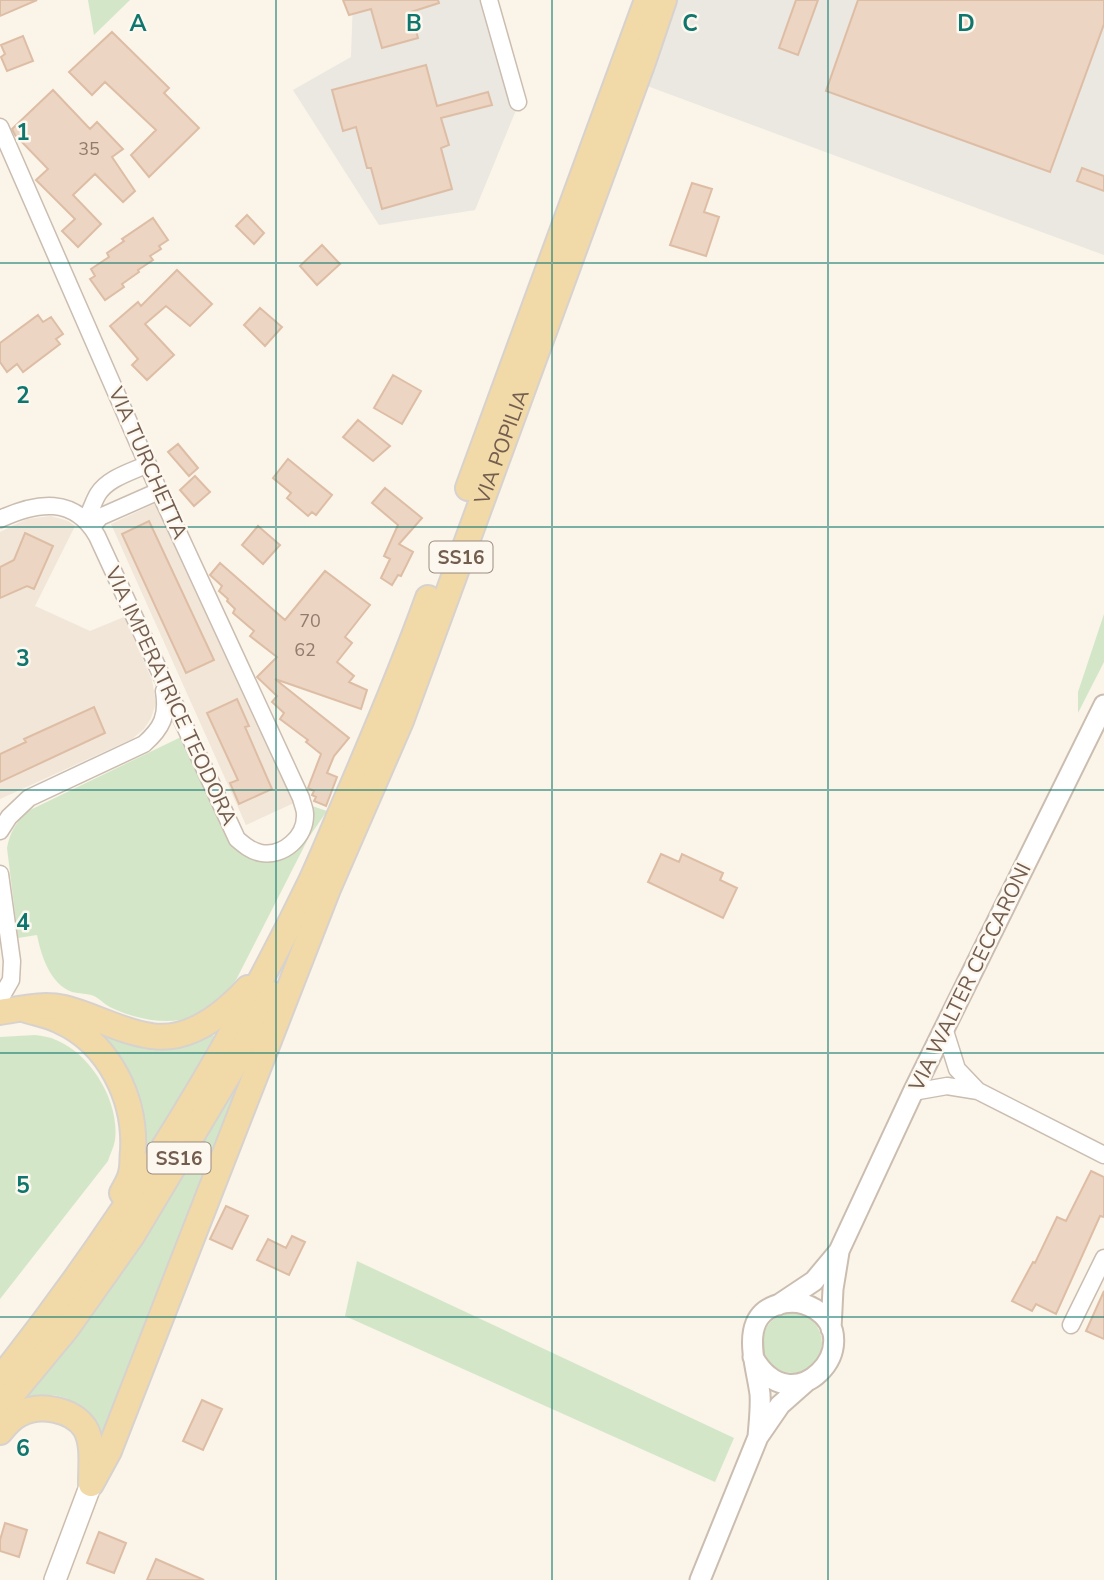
<svg xmlns="http://www.w3.org/2000/svg" width="1104" height="1580" font-family="'Nunito Sans',sans-serif">
<style>
.residential{fill:#f1e6d8}
.industrial{fill:#ebe7e1}
.green{fill:#d3e7c8}
.building{fill:#edd5c3;stroke:#debda5;stroke-width:2}
.lines{fill:none;stroke-linecap:round;stroke-linejoin:round}
.minor-casing{stroke:#cbbdb0;stroke-width:19}
.tertiary-casing{stroke:#cbbdb0;stroke-width:23}
.secondary-casing{stroke:#cdbdad;stroke-width:24}
.primary-casing{stroke:#d8d2ce;stroke-width:28}
.minor{stroke:#fff;stroke-width:16}
.tertiary{stroke:#fff;stroke-width:19}
.secondary{stroke:#fff;stroke-width:21}
.primary{stroke:#f1d9a8;stroke-width:24}
.grid{fill:none;stroke:#0f766e;stroke-width:2;stroke-opacity:0.55}
.labels{text-anchor:middle;stroke-width:5;stroke-linejoin:round;paint-order:stroke}
.number-label{font-size:18px;fill:#917b6c}
.shield{fill:#fdf8ef;stroke:#9c8c7f;stroke-width:2}
.shield-label{font-size:19px;font-weight:bold;fill:#725d4f}
.street-label{font-size:21px;fill:#725d4f;stroke:#fdf8ef}
.grid-label{font-size:23px;text-anchor:middle;font-weight:bold;fill:#0f766e;stroke:#fdf8ef;stroke-width:5;stroke-linejoin:round;paint-order:stroke}
</style>
<rect width="100%" height="100%" fill="#faf4e9"/>
<!-- residential -->
<path class="residential" d="M156,503L296,802L246,825L111,524Z
M51,516L68,521L75,526L35,606L90,631L124,617L152,680L156,703L151,718L144,729L132,739L0,799V532L27,519Z"/>
<!-- industrial -->
<path class="industrial" d="M353,0H491L516,110L475,210L379,225L293,90L351,57Z
M672,0H1104V255L642,84Z"/>
<!-- green -->
<path class="green" d="M88,0H130L94,35Z
M1104,614V662L1078,713V692Z
M181,737L227,835L240,849L303,842L311,827L312,806L327,811L309,837L236,980C227,991 218,1004 206,1011C177,1028 140,1021 112,1008C105,1005 100,999 94,996C87,993 79,994 72,992C50,984 41,955 37,935L18,938L7,848C10,832 16,822 28,811Z
M89,1023C140,1046 157,1058 213,1035L215,1037L145,1156Z
M35,1035C42,1036 50,1037 56,1040C91,1054 120,1102 115,1140C114,1147 110,1154 108,1161L0,1299V1037Z
M235,1089L239,1091L103,1442C87,1406 66,1386 24,1399L137,1242Z
M357,1261L734,1438L715,1482L345,1316Z
M762 1343a30 30 0 1 1 60 0a30 30 0 1 1-60 0Z"/>
<!-- building -->
<path class="building" d="M0,0H37L0,16Z
M343,0H438L439,3L411,12L418,38L382,48L371,9L349,15Z
M796,0H818L798,55L779,48Z
M858,0H1104V24L1050,172L826,91Z
M112,32L169,88L164,93L199,128L149,177L131,155L156,130L105,82L92,95L69,72Z
M23,36L33,61L7,71L1,57L5,54L1,45Z
M426,65L437,106L488,92L492,105L441,118L449,145L441,148L452,189L382,209L371,168H367L356,127L343,131L332,90Z
M53,90L90,129L97,122L123,149L112,157L135,191L123,202L95,174L73,195L101,224L78,247L62,231L75,219L36,180L48,169L15,135L12,129Z
M1082,168L1104,176V191L1077,181Z
M692,183L712,189L704,212L719,217L706,256L670,245Z
M247,215L264,233L254,244L236,226Z
M153,218L168,240L159,246L161,249L150,256L153,260L138,270L139,272L122,284L124,287L105,300L90,279L95,276L91,269L109,257L107,253L124,241L122,239Z
M322,245L340,264L317,285L300,266Z
M177,270L212,304L190,326L166,306L145,324L174,355L147,380L132,365L138,359L110,326L138,302L141,306Z
M260,308L282,327L265,346L244,325Z
M38,315L43,322L51,317L63,334L56,339L60,344L23,372L17,364L7,372L0,362V343Z
M393,375L421,391L402,424L374,408Z
M358,420L390,446L373,461L343,437Z
M178,444L198,468L189,476L168,452Z
M288,459L332,495L316,515L312,512L308,516L287,498L291,493L273,478Z
M195,476L210,492L194,506L180,490Z
M385,488L422,518L399,544L413,552L401,576L398,575L392,585L381,578L390,559L384,556L398,525L372,503Z
M149,521L214,660L186,673L122,534Z
M258,526L280,545L263,564L242,545Z
M25,533L53,546L34,589L27,586L0,598V567L14,560Z
M220,563L285,620L325,571L370,605L345,637L352,643L337,662L354,676L349,682L367,690L361,709L275,679L349,738L334,756L327,773L337,777L326,806L314,801L316,797L312,795L314,791L308,788L321,754L306,742L308,740L280,719L284,713L272,702L277,696L257,677L277,657L250,636L254,631L233,613L235,609L227,601L228,599L219,591L222,586L210,575Z
M237,699L249,726L245,727L272,789L239,804L230,783L238,780L207,713Z
M94,707L105,733L0,782V754L26,742L24,739Z
M661,854L679,862L682,854L723,873L720,880L737,888L723,918L648,882Z
M1091,1171L1104,1177V1217L1100,1216L1056,1314L1036,1304L1032,1311L1012,1301L1033,1262L1035,1263L1057,1217L1066,1221Z
M226,1206L248,1216L232,1249L210,1239Z
M292,1236L305,1242L289,1275L257,1260L268,1239L286,1248Z
M1104,1291V1339L1086,1331Z
M202,1400L222,1409L203,1450L183,1441Z
M5,1523L27,1530L19,1557L0,1551V1540Z
M99,1532L126,1543L114,1573L87,1563Z
M156,1559L204,1580H147Z"/>
<g class="lines">
<defs>
<path id="minor" d="M489,0L518,102
M0,127L159,491L301,798C302,803 305,809 305,814C306,837 283,857 261,853C251,851 244,845 237,839L97,536C74,496 37,502 0,519
M85,520C91,512 93,502 98,494C108,478 131,472 148,464
M92,527L100,517L159,491
M0,831L9,817L29,798L144,744C162,728 168,716 164,691
M0,874L12,961L11,980L0,999
M945,1031L957,1069L978,1091
M913,1092L947,1086L978,1091L1104,1155
M1071,1325L1104,1258"/>
<path id="tertiary" d="M778,1305L814,1281L839,1251L913,1092L1104,705
M831,1329L833,1289L839,1252
M753,1357C793,1428 869,1343 815,1309C805,1303 794,1301 784,1303C736,1313 756,1362 760,1394C761,1408 759,1423 758,1437
M700,1580L758,1437L780,1405L806,1382"/>
<path id="secondary" d="M55,1580L91,1484"/>
<g id="primary">
<path d="M468,488L647,0"/>
<path d="M23,1009C35,1013 49,1015 60,1021C109,1043 136,1099 133,1151C132,1158 133,1166 131,1173C130,1180 125,1187 122,1193"/>
<path d="M0,1012C21,1009 42,1003 64,1008C93,1015 121,1032 151,1036C189,1042 223,1015 248,988"/>
<path d="M0,1379C121,1226 226,1057 311,881C325,851 337,820 351,789C378,726 405,662 428,598"/>
<path d="M0,1409L67,1328L132,1236L233,1067L272,994"/>
<path d="M0,1432C5,1426 13,1417 20,1414C39,1403 72,1409 85,1428C94,1443 91,1465 91,1482"/>
<path id="s1" d="M91,1484L109,1451L328,889L401,721L643,62L664,0"/>
</g>
</defs>
<!-- minor casing -->
<use href="#minor" class="minor-casing"/>
<!-- tertiary casing -->
<use href="#tertiary" class="tertiary-casing"/>
<!-- secondary casing -->
<use href="#secondary" class="secondary-casing"/>
<!-- primary casing -->
<use href="#primary" class="primary-casing"/>
<!-- minor -->
<use href="#minor" class="minor"/>
<!-- tertiary -->
<use href="#tertiary" class="tertiary"/>
<!-- secondary -->
<use href="#secondary" class="secondary"/>
<!-- primary -->
<use href="#primary" class="primary"/>
</g>
<!-- grid -->
<path class="grid" d="M276,0V1580M552,0V1580M828,0V1580M0,263H1104M0,527H1104M0,790H1104M0,1053H1104M0,1317H1104"/>
<g class="labels">
<!-- number labels -->
<g class="number-label">
<text x="89" y="155">35</text>
<text x="310" y="627">70</text>
<text x="305" y="656">62</text>
</g>
<!-- shield labels -->
<g class="shield">
<rect x="429.5" y="541.5" width="63" height="31" rx="5"/>
<rect x="147.5" y="1142.5" width="63" height="31" rx="5"/>
</g>
<g class="shield-label">
<text x="461" y="564">SS16</text>
<text x="179" y="1165">SS16</text>
</g>
<!-- street labels -->
<g class="street-label">
<text dy="7" stroke="none"><textPath href="#s1" startOffset="1116">VIA POPILIA</textPath></text>
<text transform="translate(148 463) rotate(66)" y="7">VIA TURCHETTA</text>
<text transform="translate(171 696) rotate(65)" y="7">VIA IMPERATRICE TEODORA</text>
<text transform="translate(970 977) rotate(-64)" y="7">VIA WALTER CECCARONI</text>
</g>
</g>
<g class="grid-label">
<text x="138" y="31">A</text>
<text x="414" y="31">B</text>
<text x="690" y="31">C</text>
<text x="966" y="31">D</text>
<text x="23" y="140">1</text>
<text x="23" y="403">2</text>
<text x="23" y="666">3</text>
<text x="23" y="930">4</text>
<text x="23" y="1193">5</text>
<text x="23" y="1456">6</text>
</g>
</svg>
